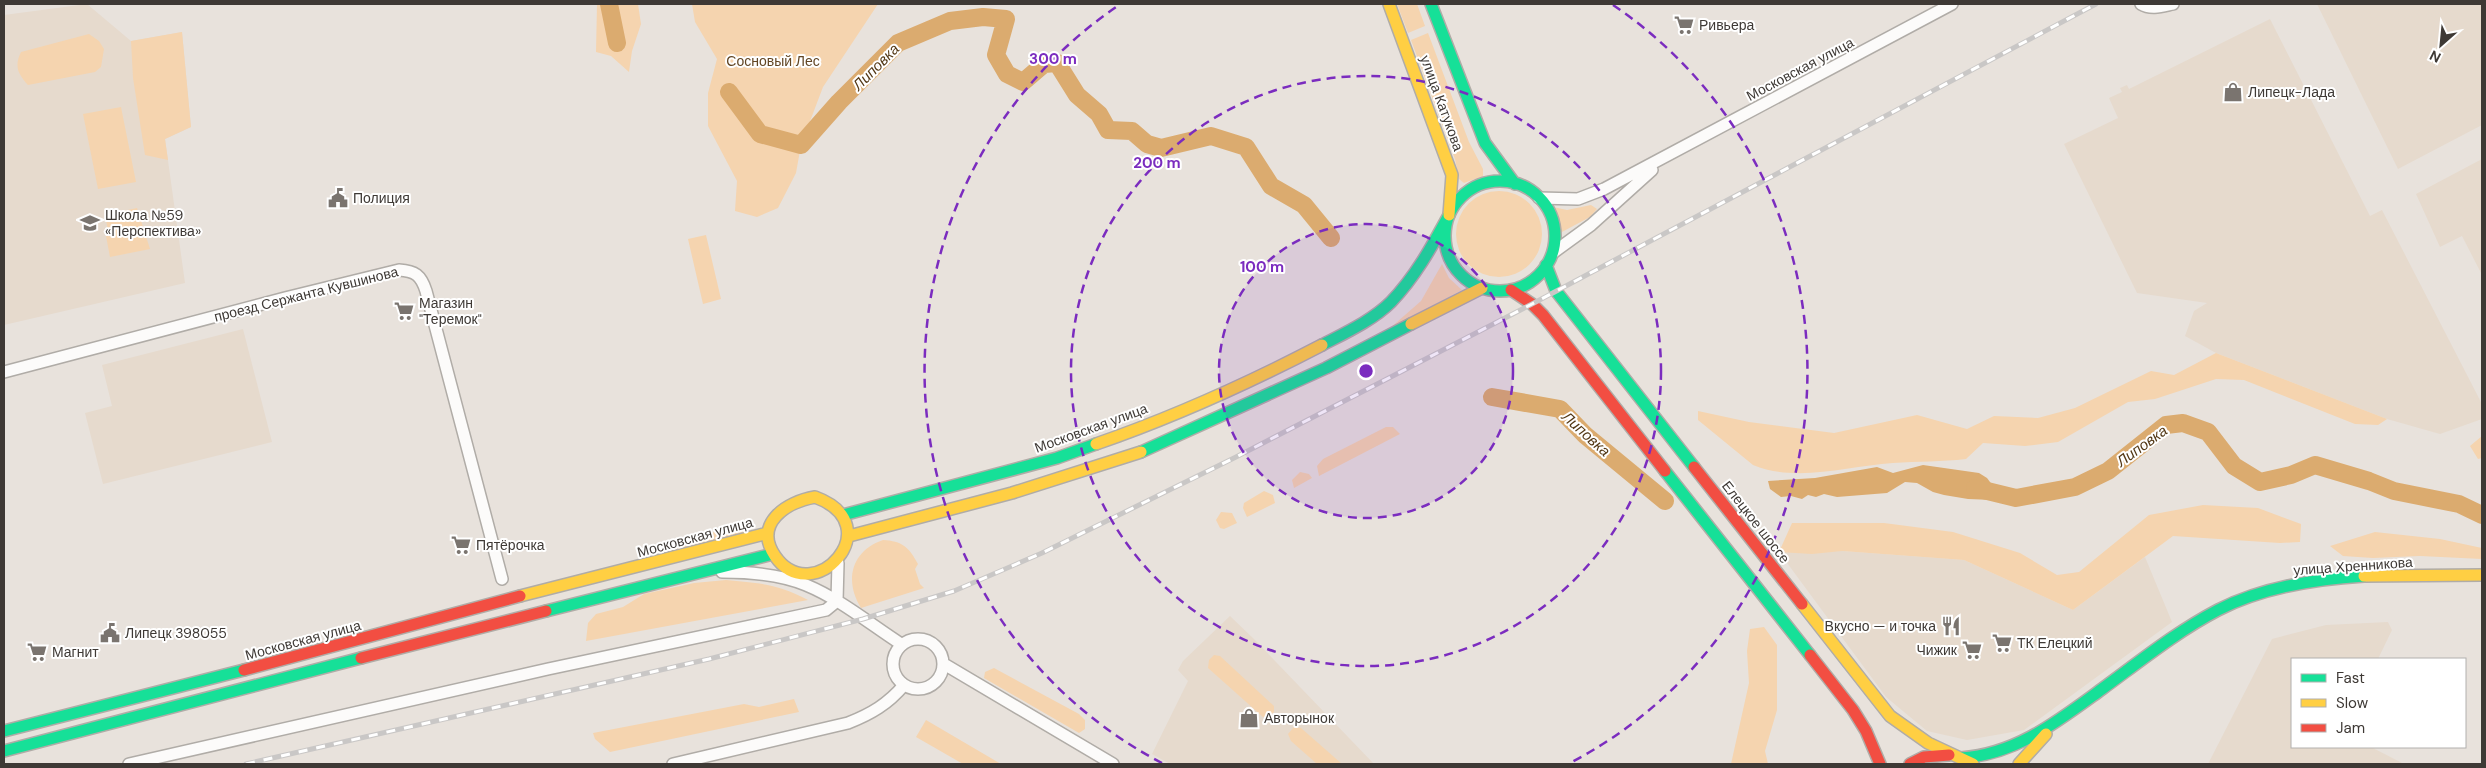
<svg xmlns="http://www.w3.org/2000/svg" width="2486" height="768" font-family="'DM Sans',sans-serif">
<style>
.built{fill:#e6dacd}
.green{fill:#f5d4af}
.water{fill:#dbab6f}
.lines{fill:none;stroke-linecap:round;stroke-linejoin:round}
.river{stroke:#dbab6f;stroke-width:18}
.street-casing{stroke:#b0aca7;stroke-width:14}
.fast-casing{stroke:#b0aca7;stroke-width:14}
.slow-casing{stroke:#b0aca7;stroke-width:14}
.jam-casing{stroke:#b0aca7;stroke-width:14}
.street{stroke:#fcfbfa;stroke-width:11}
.fast{stroke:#16e098;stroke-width:11}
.slow{stroke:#ffcf43;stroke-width:11}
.jam{stroke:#f24e42;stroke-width:11}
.rail-casing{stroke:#c9c7c6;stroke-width:5}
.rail{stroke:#fff;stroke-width:3;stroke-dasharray:9;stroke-linecap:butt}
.ring{fill:none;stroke:#7b2cbf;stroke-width:2.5;stroke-dasharray:9 6}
.labels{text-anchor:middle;stroke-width:4;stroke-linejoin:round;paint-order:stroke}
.poi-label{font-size:14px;fill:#3e3935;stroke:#fff;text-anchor:start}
.park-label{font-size:14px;fill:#624624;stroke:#fff}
.street-label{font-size:14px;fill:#3e3935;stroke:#fff}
.water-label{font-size:15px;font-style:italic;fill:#533815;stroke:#fff}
.centre{fill:#7b2cbf;stroke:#fff;stroke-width:2.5}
.ring-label{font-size:15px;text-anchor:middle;font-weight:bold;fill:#7b2cbf;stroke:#fff;stroke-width:4;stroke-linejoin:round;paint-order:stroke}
</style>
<rect width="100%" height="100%" fill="#e8e2dc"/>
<!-- built -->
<path class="built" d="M87,4L131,41L182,32L191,127L165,139L185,283L4,325V15Z
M2317,4H2482V125L2398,169Z
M2270,19L2370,216L2382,210L2482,404V419L2440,434L2387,419L2216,353L2185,336L2194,311L2207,303L2137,293L2064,144L2118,118L2109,98L2122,92L2120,88L2127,85L2129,89Z
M2482,159V275L2462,236L2440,247L2416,194Z
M243,329L272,442L103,484L85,413L112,406L102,365Z
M1842,551L1964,560L2073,610L2145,557L2172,622L2024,730L1967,740L1927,731L1886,697L1779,552Z
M1230,616L1255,640L1374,764H1170L1152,754L1188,681L1178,670L1183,661Z
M2388,622L2392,630L2378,659H2292V747H2371L2404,764H2208L2272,639L2326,625Z"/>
<!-- green -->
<path class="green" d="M597,4H638L641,24L632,51L629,72L611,56L596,52Z
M692,4H878L823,87L801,145L796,173L778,208L757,217L735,211L737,181L708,126V93L717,59L695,22Z
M1397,4H1417L1425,26L1408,33Z
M182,32L191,127L165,139L168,160L145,155L133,78L131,41Z
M1428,33L1469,142L1483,169V176L1464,183L1459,179L1455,159L1411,40Z
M89,34L99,41L104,49L101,67L95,72L28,85C18,74 14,66 21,52Z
M121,107L136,182L98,189L83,114Z
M1456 234a43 43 0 1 1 86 0a43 43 0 1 1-86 0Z
M1591,205L1597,209L1590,217L1560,233L1553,207L1567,210Z
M137,208L150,249L110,257L106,236L109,235L105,215Z
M706,235L721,299L703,304L688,239Z
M1442,264L1449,278L1462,290L1389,329L1421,301Z
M2216,353L2387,419L2378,425L2355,424L2244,380L2216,379L2155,399L2128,402L2058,442L2025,446L1983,443L1966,459C1942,462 1918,461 1893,463C1848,466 1797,483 1753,465L1698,420V411L1749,422L1834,433L1917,415L1967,429L1994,416L2038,418L2075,408L2151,371L2174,375Z
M1386,427H1393L1400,434L1319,476L1317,466L1323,459Z
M2482,436V458L2478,459L2470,446Z
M1300,472L1309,474L1312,478L1294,488L1292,480Z
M1264,491L1273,495L1275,503L1247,517L1243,508L1244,503Z
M2203,505L2258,508L2301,524L2300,542L2280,543L2173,536L2073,610L1964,560L1842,551L1812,554L1779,552L1792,523H1884L1953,532L2020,553L2057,575L2079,572L2149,515Z
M1221,512L1232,513L1237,523L1224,529L1220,528L1216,520Z
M742,526L744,530L741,537L673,552L671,546L679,540Z
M2375,532L2440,539L2482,548V559L2420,556L2373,558L2343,556L2330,546Z
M883,540C902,541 909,547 918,564L915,569L920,584L924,588L861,608C844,581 851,551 883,540Z
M726,580C759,583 778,584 808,600L586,641L588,623L596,614L623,607L644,594L694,583Z
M1764,627L1777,645V710L1765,751L1768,764H1731L1749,683L1747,651L1750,629Z
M1214,655L1220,656L1274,706V712L1268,717H1263L1208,668L1209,660Z
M994,668L1079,714L1085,720V729L1079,733L984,678L985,672Z
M794,699L799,712L610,752L595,739L593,733L744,704L759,707Z
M926,720L1001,764H963L916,737Z
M1294,727L1301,728L1342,764H1317L1291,741L1288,734Z"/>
<!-- water -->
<path class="water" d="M1923,465L1979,473L1987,478L1999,494L1993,500L1968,499L1944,495L1933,492L1917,483L1905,482L1887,493L1837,497L1824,494L1816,497L1808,495L1802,499L1791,496L1781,497L1770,489L1768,481L1815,478L1877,467L1893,473Z"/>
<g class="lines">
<!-- river -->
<path class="river" d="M609,4L617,43
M729,92L760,134L801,145L839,102L898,43L950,21L983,17L1006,19L996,55L1007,74L1023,82L1044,64L1057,63L1077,95L1099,114L1108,130L1132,131L1147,144L1161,148L1211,136L1246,147L1271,186L1304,205L1331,238
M1492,397L1560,409L1585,435L1665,501
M1975,488L2016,498L2075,487L2108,471L2166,425L2183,423L2208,432L2234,466L2260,482L2291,475L2315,465L2369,481L2394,491L2459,504L2482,515"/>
<defs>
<path id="street" d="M2141,4C2151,10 2163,6 2173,4
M1539,198L1578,199L1604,189L1952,4
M1554,252L1591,225L1652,170
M4,372L285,298L399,270C415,271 421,275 426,291L502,579
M722,572C749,572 780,574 806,585C840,599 870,624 901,644
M837,601L838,563
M893 664a25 25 0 1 1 50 0a25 25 0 1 1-50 0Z
M944,664L1113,764
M129,764L548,669L826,610L837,601
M673,764L848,723C871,714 888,704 904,685"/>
<path id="fast" d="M1431,4L1485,143L1515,184
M1445 236a55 55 0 1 1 110 0a55 55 0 1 1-110 0Z
M1546,265L1556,291L1694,467
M1322,345C1345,333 1373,320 1391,302C1416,276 1432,246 1449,215
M1141,452L1326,368L1411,324
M1665,471L1810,655
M843,515L1057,458L1096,444
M546,611L773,554
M4,731L244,670
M4,751L361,658
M1961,758C2017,754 2058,721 2102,689C2139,662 2176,632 2218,610C2263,587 2314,579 2364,576"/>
<path id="slow" d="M1389,4L1452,175L1449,215
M1411,324L1482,288
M1096,444C1174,417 1249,383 1322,345
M815,497C892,525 813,611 775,556C753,524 786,502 815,497Z
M849,536L1012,493L1141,452
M2364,576L2482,575
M520,596L768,533
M1802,604L1890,716L1928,743L1973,764
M2019,764L2046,734"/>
<path id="jam" d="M1511,290L1532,304L1543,315L1665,471
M1694,467L1802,604
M1810,655L1853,710L1866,731L1880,764
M361,658L546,611
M244,670L520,596
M1910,764L1924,757L1949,755"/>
</defs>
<!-- street casing -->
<use href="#street" class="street-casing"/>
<!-- fast casing -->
<use href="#fast" class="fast-casing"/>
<!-- slow casing -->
<use href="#slow" class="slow-casing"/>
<!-- jam casing -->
<use href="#jam" class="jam-casing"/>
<!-- street -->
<use href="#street" class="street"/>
<!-- fast -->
<use href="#fast" class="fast"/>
<!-- slow -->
<use href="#slow" class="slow"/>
<!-- jam -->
<use href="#jam" class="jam"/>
<defs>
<path id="rail" d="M246,764L709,659L863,619L954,591L1042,553L1236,457L1532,304L2096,4"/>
</defs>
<!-- rail casing -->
<use href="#rail" class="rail-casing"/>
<!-- rail -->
<use href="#rail" class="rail"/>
</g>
<!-- distance rings -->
<circle cx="1366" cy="371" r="147" fill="#7b2cbf" fill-opacity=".12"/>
<g class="ring">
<circle cx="1366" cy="371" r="147"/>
<circle cx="1366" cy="371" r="295"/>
<path d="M1162 763A442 442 0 0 1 1119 5M1613 5A442 442 0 0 1 1570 763"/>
</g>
<!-- icons -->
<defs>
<symbol id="supermarket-bare" viewBox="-9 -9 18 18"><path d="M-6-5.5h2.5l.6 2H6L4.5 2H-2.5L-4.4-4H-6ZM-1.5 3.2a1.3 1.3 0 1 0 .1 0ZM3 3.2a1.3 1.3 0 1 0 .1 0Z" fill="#7a746f" stroke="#fff" stroke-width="2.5" paint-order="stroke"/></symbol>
<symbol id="shop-bare" viewBox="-9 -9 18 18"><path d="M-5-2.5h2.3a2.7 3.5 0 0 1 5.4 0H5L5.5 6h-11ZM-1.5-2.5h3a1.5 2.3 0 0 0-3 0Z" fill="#7a746f" stroke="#fff" stroke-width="2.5" paint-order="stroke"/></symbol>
<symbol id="civic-bare" viewBox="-9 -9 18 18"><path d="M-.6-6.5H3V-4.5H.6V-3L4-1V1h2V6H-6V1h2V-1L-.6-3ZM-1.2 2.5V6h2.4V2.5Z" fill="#7a746f" stroke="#fff" stroke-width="2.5" paint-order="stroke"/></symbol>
<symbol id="school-bare" viewBox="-9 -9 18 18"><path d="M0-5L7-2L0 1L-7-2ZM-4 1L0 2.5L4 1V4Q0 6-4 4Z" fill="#7a746f" stroke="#fff" stroke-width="2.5" paint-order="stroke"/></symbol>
<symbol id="restaurant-bare" viewBox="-9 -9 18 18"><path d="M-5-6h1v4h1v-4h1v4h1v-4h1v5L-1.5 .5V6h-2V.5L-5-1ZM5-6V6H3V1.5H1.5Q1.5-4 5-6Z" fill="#7a746f" stroke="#fff" stroke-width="2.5" paint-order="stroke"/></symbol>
</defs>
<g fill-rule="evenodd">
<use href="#supermarket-bare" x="1670" y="11" width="28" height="28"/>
<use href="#shop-bare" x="2219" y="78" width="28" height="28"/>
<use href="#civic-bare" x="324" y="184" width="28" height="28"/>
<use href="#school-bare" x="76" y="209" width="28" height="28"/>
<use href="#supermarket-bare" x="390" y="297" width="28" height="28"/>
<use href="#supermarket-bare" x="447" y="531" width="28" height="28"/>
<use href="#restaurant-bare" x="1937" y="612" width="28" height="28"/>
<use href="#civic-bare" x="96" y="619" width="28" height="28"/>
<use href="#supermarket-bare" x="1988" y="629" width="28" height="28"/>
<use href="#supermarket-bare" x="1958" y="636" width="28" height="28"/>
<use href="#supermarket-bare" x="23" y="638" width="28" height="28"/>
<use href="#shop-bare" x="1235" y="704" width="28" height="28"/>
</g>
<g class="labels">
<!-- poi labels -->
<g class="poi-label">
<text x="1699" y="30">Ривьера</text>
<text x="2248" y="97">Липецк-Лада</text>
<text x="353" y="203">Полиция</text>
<text x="105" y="220">Школа №59<tspan x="105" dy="16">«Перспектива»</tspan></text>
<text x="419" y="308">Магазин<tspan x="419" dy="16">"Теремок"</tspan></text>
<text x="476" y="550">Пятёрочка</text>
<text x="1936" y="631" text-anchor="end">Вкусно — и точка</text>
<text x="125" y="638">Липецк 398055</text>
<text x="2017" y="648">ТК Елецкий</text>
<text x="1957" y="655" text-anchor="end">Чижик</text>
<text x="52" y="657">Магнит</text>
<text x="1264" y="723">Авторынок</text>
</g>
<!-- park labels -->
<g class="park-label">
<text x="773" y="66">Сосновый Лес</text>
</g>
<!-- street labels -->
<g class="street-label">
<text transform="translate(1800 69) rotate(-28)" y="5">Московская улица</text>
<text transform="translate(1442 103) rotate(70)" y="5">улица Катукова</text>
<text transform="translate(306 294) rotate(-14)" y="5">проезд Сержанта Кувшинова</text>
<text transform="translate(1091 428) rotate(-20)" y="5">Московская улица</text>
<text transform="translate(1756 522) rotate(52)" y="5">Елецкое шоссе</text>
<text transform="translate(695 537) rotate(-15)" y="5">Московская улица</text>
<text transform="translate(2353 566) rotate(-4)" y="5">улица Хренникова</text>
<text transform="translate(303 640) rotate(-15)" y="5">Московская улица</text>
</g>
<!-- water labels -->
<g class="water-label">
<text transform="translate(876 67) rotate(-45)" y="5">Липовка</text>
<text transform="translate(1586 434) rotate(42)" y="5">Липовка</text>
<text transform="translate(2142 446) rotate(-36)" y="5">Липовка</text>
</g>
</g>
<circle cx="1366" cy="371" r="8" class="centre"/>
<g class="ring-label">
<text x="1053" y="64">300 m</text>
<text x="1157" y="168">200 m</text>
<text x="1262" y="272">100 m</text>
</g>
<!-- border -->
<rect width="2486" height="768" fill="none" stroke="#3e3935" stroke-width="10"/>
<!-- legend -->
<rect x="2291" y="658" width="175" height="90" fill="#ffffff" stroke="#b2b0ae"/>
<rect x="2301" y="674" width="25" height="8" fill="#16e098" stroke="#b2b0ae"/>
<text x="2336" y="683" font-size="15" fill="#3e3935">Fast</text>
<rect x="2301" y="699" width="25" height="8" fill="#ffcf43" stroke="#b2b0ae"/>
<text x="2336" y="708" font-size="15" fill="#3e3935">Slow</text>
<rect x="2301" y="724" width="25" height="8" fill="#f24e42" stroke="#b2b0ae"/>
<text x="2336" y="733" font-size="15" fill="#3e3935">Jam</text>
<!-- north arrow -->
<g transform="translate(2441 45) rotate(207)" stroke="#ffffff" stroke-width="4" paint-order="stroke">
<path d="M0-4L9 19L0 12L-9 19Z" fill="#3e3935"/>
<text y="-8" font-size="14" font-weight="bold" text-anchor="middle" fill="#3e3935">N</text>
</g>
</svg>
